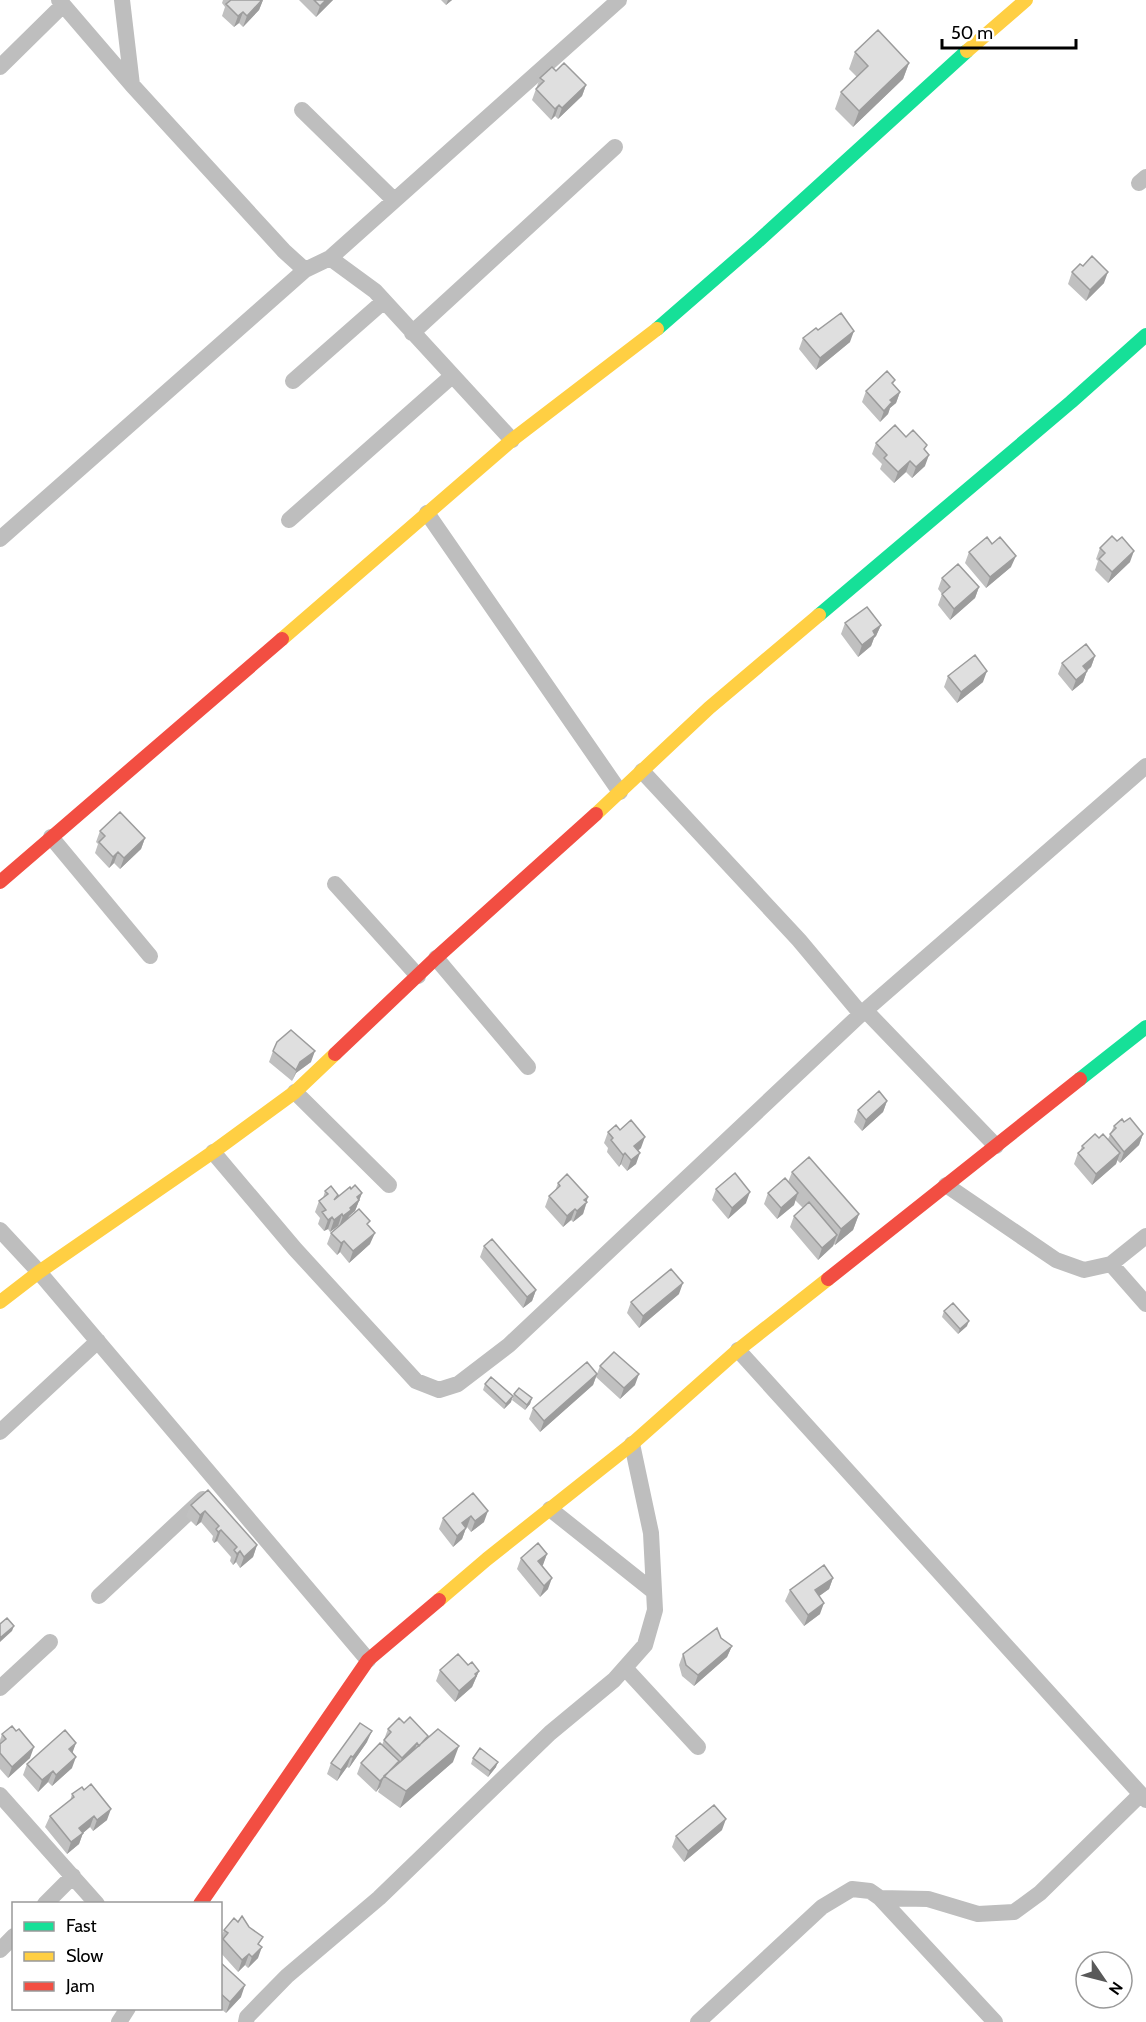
<svg xmlns="http://www.w3.org/2000/svg" width="1146" height="2022" font-family="Cabin,sans-serif">
<style>
.lines{fill:none;stroke-linecap:round;stroke-linejoin:round}
.street{stroke:#bebebe;stroke-width:16}
.fast{stroke:#16e098;stroke-width:14}
.slow{stroke:#ffcf43;stroke-width:14}
.jam{stroke:#f24e42;stroke-width:14}
.wall{fill:#c0c0c0}
.shaded-wall{fill:#9c9c9c}
.building{fill:#dfdfdf;stroke:#9c9c9c;stroke-width:1.5}
</style>
<rect width="100%" height="100%" fill="#fff"/>
<g class="lines">
<!-- street -->
<path class="street" d="M59,0L132,85L284,251L305,270L330,258L375,291L512,440
M122,0L132,85
M0,67L63,5
M302,110L394,200
M1139,183L1146,177
M330,258L619,0
M412,333L615,147
M293,381L384,301
M427,513L620,792
M289,520L452,376
M0,539L305,270
M642,771L799,940L861,1014
M51,837L150,956
M335,884L418,976
M436,958L528,1067
M865,1010L996,1146
M295,1092L389,1185
M213,1152L295,1249L416,1381L439,1390L458,1384L509,1345L861,1014L1146,766
M946,1185L1056,1260L1084,1270L1111,1264L1146,1236
M0,1230L39,1272L368,1660
M1111,1264L1146,1304
M738,1350L1146,1800
M0,1432L98,1341
M550,1509L653,1591
M99,1596L203,1499
M625,1668L698,1747
M0,1688L50,1642
M0,1795L97,1904
M880,1898L928,1899L978,1914L1014,1912L1040,1893L1141,1794
M45,1904L73,1876
M0,1950L14,1936
M119,2022L128,2008
M246,2022L247,2017L287,1976L379,1898L550,1733L614,1680L645,1645L655,1610L651,1533L632,1444
M698,2022L822,1907L852,1889L870,1891L880,1898L995,2022"/>
<!-- fast -->
<path class="fast" d="M657,329L757,242L967,51
M819,615L1071,402L1146,335
M1080,1079L1146,1027"/>
<!-- slow -->
<path class="slow" d="M967,51L1026,0
M282,639L512,440L657,329
M596,814L709,708L819,615
M0,1302L39,1272L213,1152L295,1092L335,1054
M439,1600L487,1559L632,1444L738,1350L828,1279"/>
<!-- jam -->
<path class="jam" d="M0,882L282,639
M335,1054L436,958L596,814
M828,1279L1080,1079
M200,1904L368,1660L439,1600"/>
</g>
<!-- wall -->
<path class="wall" d="M223,0H263L259,10L243,27L239,23L234,27L222,16L225,7L222,3Z
M299,0H333L316,17Z
M441,0H452L446,5Z
M855,52L909,63L903,79L853,127L835,109L841,92L857,77L849,69Z
M556,71L586,85L582,96L558,119L555,116L551,120L532,100L540,78Z
M1072,272L1104,283L1086,301L1068,284Z
M818,330L850,342L816,370L799,349L803,338Z
M895,380L893,384L900,392L896,403L890,408L888,414L880,422L862,402L866,391Z
M906,437L925,450V466L912,478L906,472L894,483L880,469L882,464L872,454L876,443Z
M1100,548L1130,562L1108,583L1095,570L1098,561L1096,559Z
M969,552L1011,567L986,588L965,563Z
M942,578L979,587L975,598L950,620L938,605L942,594L938,589Z
M845,623L881,625L876,636L874,638L871,646L858,657L841,634Z
M1095,656L1091,667L1087,671L1083,682L1072,691L1058,674L1062,663Z
M948,676L983,682L957,703L944,687Z
M100,831L145,838L141,849L120,869L114,863L109,868L95,853L98,844L96,842Z
M273,1051L311,1062L296,1073L292,1081L269,1062Z
M887,1101L883,1112L862,1131L854,1122L858,1110Z
M1124,1122L1143,1134L1139,1145L1120,1163L1117,1160L1116,1164L1092,1185L1074,1164L1078,1153L1080,1151L1082,1146L1108,1139L1114,1126Z
M620,1130L641,1148L638,1151L636,1164L627,1171L621,1164L619,1167L607,1152L608,1148L604,1143L608,1132Z
M792,1172L859,1214L853,1230L835,1245L834,1244L833,1246L818,1260L790,1227L794,1216L803,1208L795,1200L794,1205L777,1219L764,1204L768,1193L788,1182Z
M558,1183L587,1202L583,1214L573,1222L571,1220L563,1227L545,1207L549,1196L555,1191Z
M351,1189L362,1193L355,1211L349,1216L348,1218L368,1226L370,1244L349,1263L340,1252L337,1255L327,1244L331,1233L338,1227V1226L330,1232L328,1229L324,1231L318,1224L320,1218L315,1212L319,1201L323,1198L325,1191L338,1195L337,1197Z
M716,1189L746,1203L728,1219L712,1200Z
M484,1246L536,1290L532,1301L523,1308L480,1257Z
M679,1294L639,1328L627,1313L631,1302Z
M944,1311L967,1326L958,1334L942,1317Z
M600,1366L635,1385L620,1399L596,1377L593,1385L540,1432L529,1419L533,1408L597,1374Z
M485,1384L511,1402L504,1409L483,1390Z
M514,1394L532,1398L530,1404L525,1410L512,1400Z
M208,1490L257,1545L253,1557L240,1568L236,1562L233,1565L230,1561L231,1557L217,1541L214,1543L212,1540L213,1536L201,1522L196,1526L186,1516L191,1505Z
M473,1493L484,1522L471,1532L467,1527L466,1528L462,1539L453,1547L439,1529L443,1518Z
M547,1554L542,1566L548,1589L540,1597L517,1569L521,1558Z
M833,1578L829,1589L819,1596L820,1614L804,1626L785,1601L790,1590Z
M721,1638L732,1646L727,1657L694,1686L682,1676L679,1665L683,1654Z
M468,1665L479,1671L472,1687L455,1702L436,1681L440,1670Z
M404,1723L428,1736L427,1738L453,1762L400,1808L378,1792L380,1787L376,1792L357,1774L361,1763L382,1745L388,1729Z
M2,1734L30,1758L8,1778L0,1769V1740Z
M367,1742L349,1768L347,1767L337,1781L327,1774L331,1763Z
M76,1743L72,1752V1768L52,1786L48,1782L38,1792L23,1775L27,1764Z
M473,1758L496,1767L488,1777L471,1764Z
M72,1794L107,1820L93,1831L90,1827L83,1833L79,1844L67,1854L45,1827L50,1816L70,1801Z
M722,1830L684,1862L672,1847L676,1836Z
M224,1930L260,1946L258,1958L248,1968L245,1965L238,1972L220,1952V1947L222,1943L220,1941Z
M220,1962L241,1997L226,2013L220,2008Z"/>
<!-- shaded-wall -->
<path class="shaded-wall" d="M263,0L259,10L243,27L247,16Z
M326,0H333L316,17L320,6Z
M448,0H452L446,5Z
M243,12L239,23L234,27L238,16Z
M909,63L903,79L853,127L859,111Z
M586,85L582,96L558,119L562,108Z
M559,105L555,116L551,120L555,109Z
M1108,272L1104,283L1086,301L1090,290Z
M854,331L850,342L816,370L820,358Z
M900,392L896,403L890,408L888,414L880,422L884,411L890,400Z
M929,455L925,466L912,478L916,467Z
M910,461L906,472L894,483L898,472Z
M1134,551L1130,562L1108,583L1112,572Z
M1016,556L1011,567L986,588L990,577Z
M979,587L975,598L950,620L954,609Z
M881,625L876,636L874,638L871,646L858,657L862,645L873,631Z
M1095,656L1091,667L1079,677L1083,666Z
M987,671L983,682L957,703L961,692Z
M1087,671L1083,682L1072,691L1076,680Z
M145,838L141,849L120,869L124,858Z
M118,852L114,863L109,868L113,857Z
M315,1051L311,1062L296,1073L292,1081L300,1062Z
M887,1101L883,1112L862,1131L866,1120Z
M1143,1134L1139,1145L1120,1163L1124,1152Z
M645,1137L641,1148L630,1157L634,1146Z
M625,1153L621,1164L619,1167L623,1155Z
M640,1153L636,1164L627,1171L631,1160Z
M1120,1153L1116,1164L1092,1185L1096,1174Z
M750,1192L746,1203L728,1219L732,1208Z
M362,1193L355,1211L349,1216L347,1221L339,1227L343,1216L357,1197Z
M798,1193L794,1205L777,1219L781,1208Z
M588,1197L583,1214L573,1222L577,1211L584,1200Z
M575,1209L571,1220L563,1227L567,1216Z
M342,1214L338,1226L330,1232L334,1220Z
M859,1214L853,1230L835,1245L841,1229Z
M332,1217L328,1229L324,1231L328,1220Z
M375,1233L370,1244L349,1263L353,1251Z
M837,1235L833,1246L818,1260L822,1248Z
M344,1241L340,1252L337,1255L341,1243Z
M683,1283L679,1294L639,1328L643,1316Z
M536,1290L532,1301L523,1308L527,1297Z
M969,1321L967,1326L958,1334L960,1329Z
M597,1374L593,1385L540,1432L544,1421Z
M639,1374L635,1385L620,1399L624,1388Z
M513,1396L511,1402L504,1409L506,1404Z
M532,1398L530,1404L525,1410L527,1405Z
M205,1511L201,1522L196,1526L200,1515Z
M488,1511L484,1522L471,1532L475,1521Z
M471,1516L467,1527L458,1534L462,1523Z
M466,1528L462,1539L453,1547L457,1536Z
M221,1530L217,1541L214,1543L218,1532Z
M257,1545L253,1557L240,1568L244,1557Z
M240,1551L236,1562L233,1565L237,1554Z
M547,1554L543,1565L534,1572L538,1561Z
M552,1578L548,1589L540,1597L544,1586Z
M833,1578L829,1589L811,1602L815,1590Z
M824,1603L820,1614L804,1626L808,1615Z
M14,1626L12,1631L0,1642V1638Z
M732,1646L727,1657L694,1686L698,1675Z
M479,1671L472,1687L455,1702L459,1691Z
M372,1731L367,1742L349,1768L353,1757Z
M76,1743L72,1754L69,1749Z
M417,1743L413,1755L398,1769L402,1758Z
M459,1746L453,1762L400,1808L406,1791Z
M34,1747L30,1758L8,1778L12,1767Z
M351,1756L347,1767L337,1781L341,1770Z
M76,1757L72,1768L52,1786L56,1775Z
M498,1762L496,1767L488,1777L490,1771Z
M53,1771L48,1782L38,1792L42,1780Z
M384,1776L380,1787L376,1792L380,1781Z
M111,1809L107,1820L93,1831L97,1820Z
M94,1816L90,1827L83,1833L79,1844L67,1854L71,1842L79,1828Z
M726,1819L722,1830L684,1862L688,1851Z
M262,1947L258,1958L248,1968L252,1957Z
M249,1954L245,1965L238,1972L242,1960Z
M245,1985L241,1997L226,2013L230,2002Z"/>
<!-- building -->
<path class="building" d="M231,0H262L247,16L243,12L238,16L226,4Z
M314,0H326L320,6Z
M878,30L909,63L859,111L841,92L868,66L855,52Z
M564,63L586,85L562,108L559,105L555,109L536,89L544,81L540,78L552,67L556,71Z
M1092,256L1108,272L1090,290L1072,272L1080,264L1083,266Z
M841,313L854,331L820,358L803,338L816,328L818,330Z
M887,371L895,380L892,383L900,392L890,400L892,402L884,411L866,391Z
M895,425L906,437L913,430L927,445L924,449L929,455L916,467L910,461L898,472L884,458L887,455L876,443Z
M1112,536L1117,541L1122,537L1134,551L1112,572L1099,559L1105,553L1100,548Z
M987,537L992,544L1000,537L1016,556L990,577L969,552Z
M958,564L979,587L954,609L942,594L950,587L942,578Z
M867,607L881,625L873,631L875,635L862,645L845,623Z
M1086,644L1095,656L1083,666L1087,671L1076,680L1062,663Z
M975,655L987,671L961,692L948,676Z
M120,812L145,838L124,858L118,852L113,857L99,842L105,836L100,831Z
M291,1030L315,1051L300,1062L296,1070L273,1051L277,1042Z
M879,1091L887,1101L866,1120L858,1110Z
M1130,1118L1143,1134L1124,1152L1110,1134L1116,1128L1114,1126L1122,1119L1124,1122Z
M631,1120L645,1137L634,1146L640,1153L631,1160L625,1153L623,1155L611,1140L613,1138L608,1132L616,1125L620,1130Z
M1095,1134L1099,1138L1103,1134L1120,1153L1096,1174L1078,1153L1084,1148L1082,1146Z
M809,1157L859,1214L841,1229L792,1172Z
M735,1173L750,1192L732,1208L716,1189Z
M567,1174L588,1197L584,1200L587,1202L577,1211L575,1209L567,1216L549,1196L560,1186L558,1183Z
M785,1178L798,1193L781,1208L768,1193Z
M355,1185L362,1193L357,1197L359,1200L350,1208L351,1210L343,1216L342,1214L334,1220L332,1217L328,1220L322,1212L326,1210L319,1201L328,1194L325,1191L331,1186L338,1195L334,1200L350,1187L351,1189Z
M809,1202L837,1235L822,1248L794,1216Z
M359,1209L370,1221L367,1224L375,1233L353,1251L344,1241L341,1243L331,1233Z
M492,1239L536,1290L527,1297L484,1246Z
M671,1269L683,1283L643,1316L631,1302Z
M953,1303L969,1321L960,1329L944,1311Z
M614,1352L639,1374L624,1388L600,1366Z
M587,1362L597,1374L544,1421L533,1408Z
M491,1377L513,1396L506,1404L485,1384Z
M519,1388L532,1398L527,1405L514,1394Z
M208,1490L257,1545L244,1557L240,1551L237,1554L234,1550L237,1547L221,1530L218,1532L216,1529L219,1526L205,1511L200,1515L191,1505Z
M473,1493L488,1511L475,1521L471,1516L462,1523L466,1528L457,1536L443,1518Z
M538,1543L547,1554L538,1561L552,1578L544,1586L521,1558Z
M824,1565L833,1578L815,1590L824,1603L808,1615L790,1590Z
M7,1618L14,1626L0,1638V1624Z
M717,1628L721,1638L732,1646L698,1675L686,1665L683,1654Z
M458,1654L468,1665L472,1662L479,1671L475,1674L476,1676L459,1691L440,1670Z
M410,1717L428,1736L419,1746L417,1743L402,1758L384,1740L391,1732L388,1729L399,1718L404,1723Z
M360,1723L372,1731L353,1757L351,1756L341,1770L331,1763Z
M12,1726L16,1731L19,1729L34,1747L12,1767L0,1753V1744L6,1739L2,1734Z
M438,1729L459,1746L406,1791L384,1776Z
M65,1730L76,1743L69,1749L76,1757L56,1775L53,1771L42,1780L27,1764Z
M380,1743L399,1761L380,1781L361,1763Z
M480,1748L498,1762L490,1771L473,1758Z
M91,1784L111,1809L97,1820L94,1816L79,1828L83,1833L71,1842L50,1816L74,1797L72,1794L82,1787L84,1790Z
M714,1805L726,1819L688,1851L676,1836Z
M242,1916L249,1927L263,1937L258,1944L262,1947L252,1957L249,1954L242,1960L223,1939L228,1933L224,1930L234,1918L238,1922Z
M220,1962L245,1985L230,2002L220,1993Z"/>
<!-- legend -->
<rect x="12" y="1902" width="210" height="108" fill="#ffffff" stroke="#999999" stroke-width="1.5"/>
<rect x="24" y="1922" width="30" height="9" fill="#16e098" stroke="#999999" stroke-width="1.5"/>
<text x="66" y="1932" font-size="18" fill="#000000">Fast</text>
<rect x="24" y="1952" width="30" height="9" fill="#ffcf43" stroke="#999999" stroke-width="1.5"/>
<text x="66" y="1962" font-size="18" fill="#000000">Slow</text>
<rect x="24" y="1982" width="30" height="9" fill="#f24e42" stroke="#999999" stroke-width="1.5"/>
<text x="66" y="1992" font-size="18" fill="#000000">Jam</text>
<!-- north arrow -->
<g transform="translate(1104 1980) rotate(125)"><circle r="28" fill="#ffffff" stroke="#999999" stroke-width="1.5"/>
<path d="M0-4.5L10 22L0 15L-10 22Z" fill="#595959"/>
<text y="-9" font-size="16" font-weight="bold" text-anchor="middle" fill="#000000">N</text>
</g>
<!-- scale -->
<path d="M942 39v9h134v-9" fill="none" stroke="#000000" stroke-width="3"/>
<text x="951" y="39" font-size="18" fill="#000000" stroke="#ffffff" stroke-width="4.5" paint-order="stroke">50 m</text>
</svg>
